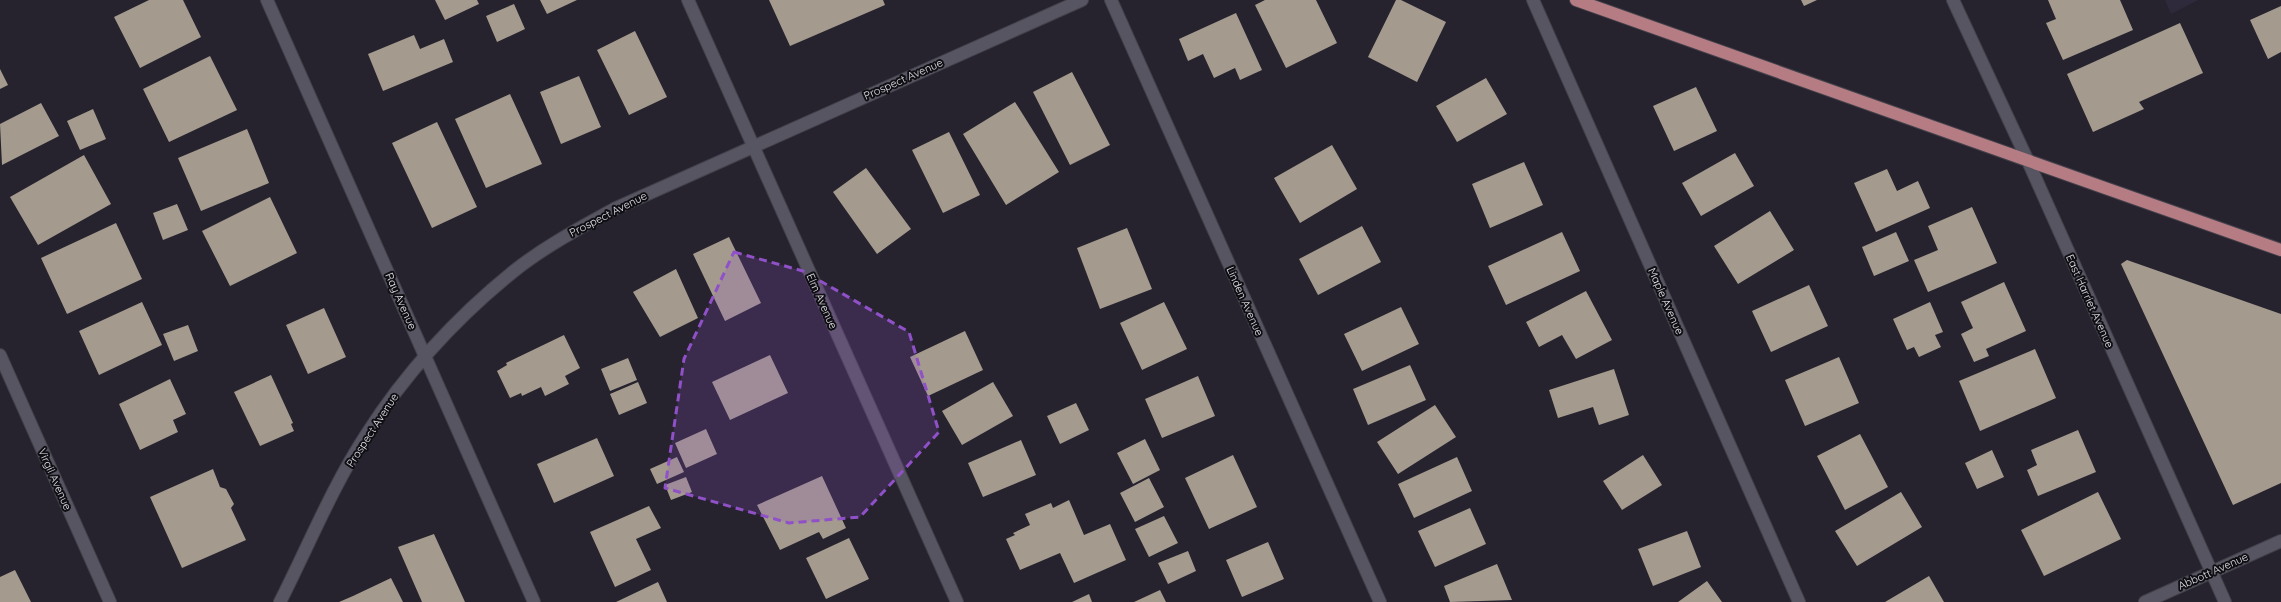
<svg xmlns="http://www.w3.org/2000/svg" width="2281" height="602" font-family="Quicksand,sans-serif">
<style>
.built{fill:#2e2a3c}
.building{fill:#a49b8e}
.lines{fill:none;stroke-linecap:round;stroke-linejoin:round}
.street-casing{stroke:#43414a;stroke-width:14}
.secondary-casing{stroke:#43414a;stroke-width:14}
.primary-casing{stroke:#43414a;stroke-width:14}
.street{stroke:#585562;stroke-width:12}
.secondary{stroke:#585562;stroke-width:12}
.primary{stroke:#b57c84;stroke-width:12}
.marked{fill:#9051c8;fill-opacity:0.2;stroke:#9051c8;stroke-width:3;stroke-dasharray:8 5;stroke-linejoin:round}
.labels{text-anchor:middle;stroke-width:4;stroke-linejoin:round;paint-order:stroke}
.street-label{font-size:11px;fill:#e6e4ec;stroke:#0f0e13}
</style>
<rect width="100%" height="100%" fill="#26232f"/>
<!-- built -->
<path class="built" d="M2165,0H2198L2171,14Z"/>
<!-- building -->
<path class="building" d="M149,0H183L201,37L140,68L114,17Z
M435,0H477L479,4L445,20Z
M540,0H577L547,14Z
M769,0H883L885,5L790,46Z
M1265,0H1316L1337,43L1286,68L1255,5Z
M1396,0H1401L1446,22L1417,82L1368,57Z
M1801,0H1817L1804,6Z
M2048,0H2120L2133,30L2063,60L2046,23L2056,19Z
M514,4L525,29L497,42L486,16Z
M2281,6V52L2268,59L2250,20Z
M1236,13L1262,70L1240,80L1235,68L1214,78L1203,54L1188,61L1179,39Z
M2180,23L2203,73L2139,102L2144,109L2093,132L2067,74Z
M635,31L667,97L629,115L597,50Z
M414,35L420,49L444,39L453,62L383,91L368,54Z
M210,56L237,110L169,142L143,89Z
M0,69L8,85L0,89Z
M1072,72L1110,145L1070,165L1033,92Z
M579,76L601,127L561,144L540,92Z
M1486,78L1507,114L1457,142L1436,106Z
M1696,87L1717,131L1674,151L1653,106Z
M510,94L542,164L486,188L455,119Z
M1015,102L1059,172L1006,205L963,134Z
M41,103L59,136L2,165L0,124Z
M93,109L106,139L80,150L67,121Z
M437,122L477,207L432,228L392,143Z
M247,129L269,183L201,211L178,158Z
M949,132L980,195L943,213L912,150Z
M1332,145L1357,189L1300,223L1274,178Z
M1735,153L1754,186L1701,216L1682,183Z
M84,155L111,204L38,245L10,197Z
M1524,162L1543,205L1490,228L1472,184Z
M866,168L911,229L877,254L833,192Z
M1887,169L1897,191L1918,181L1930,208L1876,232L1854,183Z
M270,197L297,253L230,286L202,231Z
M177,204L188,230L163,240L153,213Z
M1972,207L1997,263L1928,292L1914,260L1938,250L1928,226Z
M1770,211L1794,250L1738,284L1714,246Z
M116,223L142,279L67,314L41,258Z
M1362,226L1381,262L1318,295L1299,259Z
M1127,228L1152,289L1100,309L1077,248Z
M1562,232L1580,271L1506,305L1488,266Z
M1896,232L1909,261L1874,276L1862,247Z
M729,237L761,303L725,321L693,254Z
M2127,260L2281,314V483L2233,505L2121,264Z
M676,269L698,318L660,337L633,292Z
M2004,282L2026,331L1986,349L1989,356L1974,362L1961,334L1973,328L1961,302Z
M1809,285L1828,326L1771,352L1752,311Z
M1586,291L1612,340L1576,359L1562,335L1539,347L1526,322Z
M142,302L162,345L99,375L79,331Z
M1164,302L1187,349L1142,370L1120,323Z
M1930,302L1943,332L1935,335L1941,347L1919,357L1914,347L1907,350L1893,319Z
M1401,307L1419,344L1362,371L1344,334Z
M324,308L346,357L308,374L286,325Z
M188,325L198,351L174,361L163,334Z
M965,331L983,370L928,396L910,357Z
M564,335L580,368L565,376L569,384L545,396L541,387L522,396L521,393L510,398L497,371L507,365L506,363Z
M2035,349L2056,398L1980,431L1959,381Z
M770,355L788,393L730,420L712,382Z
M1839,357L1859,403L1805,426L1785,380Z
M628,358L637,380L610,391L601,369Z
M1410,365L1426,400L1368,425L1353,389Z
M1614,369L1629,415L1599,425L1593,407L1558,418L1549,390Z
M271,375L293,423L291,424L294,431L260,446L234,392Z
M1198,376L1215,416L1162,438L1145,399Z
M170,379L186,414L173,420L178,432L140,450L119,404Z
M638,382L647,403L619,415L610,394Z
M993,382L1013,416L962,445L942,411Z
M1076,403L1089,430L1060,444L1047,416Z
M1435,405L1456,437L1398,474L1377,442Z
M706,429L717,454L686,468L675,443Z
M2078,430L2096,472L2038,496L2027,470L2037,465L2031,450Z
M1860,434L1888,487L1845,510L1817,456Z
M597,438L614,476L554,503L537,464Z
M1145,439L1160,470L1133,484L1117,453Z
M1021,440L1036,475L983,497L968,463Z
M1992,450L2004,477L1977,489L1965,463Z
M1233,455L1257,507L1209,529L1185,478Z
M1643,455L1662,485L1622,510L1603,481Z
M677,457L684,472L657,484L650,469Z
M1457,457L1472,491L1414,518L1398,484Z
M213,469L220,487L226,489L234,504L231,508L246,540L182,568L150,497Z
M822,476L846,528L823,539L819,532L780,550L757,505Z
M686,477L692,492L671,500L665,485Z
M1149,478L1164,507L1135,522L1120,493Z
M1901,492L1922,527L1857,566L1835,531Z
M2098,492L2121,539L2044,576L2021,530Z
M1069,500L1084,535L1110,524L1126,560L1074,583L1060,553L1020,570L1006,539L1015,535L1013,533L1030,525L1025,514L1051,503L1053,508Z
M649,506L661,528L636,539L651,570L615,587L590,532Z
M1470,508L1486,544L1435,567L1418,531Z
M1164,516L1178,543L1149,557L1135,529Z
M1687,531L1701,567L1653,586L1638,549Z
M434,534L465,602H422L398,547Z
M849,538L869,579L826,599L806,558Z
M1268,542L1284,579L1242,597L1226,560Z
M1188,551L1196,571L1168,584L1158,563Z
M1497,564L1512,600L1450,602L1444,586Z
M15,570L31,602H0V577Z
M1929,576L1944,602H1885Z
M391,578L403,602H339L353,596Z
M1707,581L1722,602H1678Z
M658,582L667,602H616Z
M1160,590L1166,602H1134Z
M1089,594L1092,602H1072Z"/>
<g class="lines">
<defs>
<path id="street" d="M267,0L534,602
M688,0L957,602
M1111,0L1380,602
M1953,0L2027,159L2225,602
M0,355L110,602
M280,602C308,547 332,487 366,435C405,374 457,317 514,271C544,247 580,228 614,209L1082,0
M2145,602L2281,541"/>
<path id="secondary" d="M1533,0L1799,602"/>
<path id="primary" d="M1576,0C1811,85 2046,167 2281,250"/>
</defs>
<!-- street casing -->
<use href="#street" class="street-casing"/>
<!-- secondary casing -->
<use href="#secondary" class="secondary-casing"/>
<!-- primary casing -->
<use href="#primary" class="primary-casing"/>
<!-- street -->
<use href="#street" class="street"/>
<!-- secondary -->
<use href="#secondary" class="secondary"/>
<!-- primary -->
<use href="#primary" class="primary"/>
</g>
<!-- marked area -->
<path class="marked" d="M734,252L803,271L909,332L939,432L860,517L789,523L665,488L684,359Z"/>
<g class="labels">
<!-- street labels -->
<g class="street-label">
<text transform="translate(903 79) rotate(-24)" y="4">Prospect Avenue</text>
<text transform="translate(608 214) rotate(-27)" y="4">Prospect Avenue</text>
<text transform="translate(401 301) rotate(66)" y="4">Ray Avenue</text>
<text transform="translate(822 301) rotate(66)" y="4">Elm Avenue</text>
<text transform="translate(1245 301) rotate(66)" y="4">Linden Avenue</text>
<text transform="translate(1666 301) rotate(66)" y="4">Maple Avenue</text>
<text transform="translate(2090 301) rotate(66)" y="4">East Harriet Avenue</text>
<text transform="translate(372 430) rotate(-57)" y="4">Prospect Avenue</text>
<text transform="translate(55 479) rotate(66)" y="4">Virgil Avenue</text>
<text transform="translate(2213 571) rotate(-24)" y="4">Abbott Avenue</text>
</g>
</g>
</svg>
